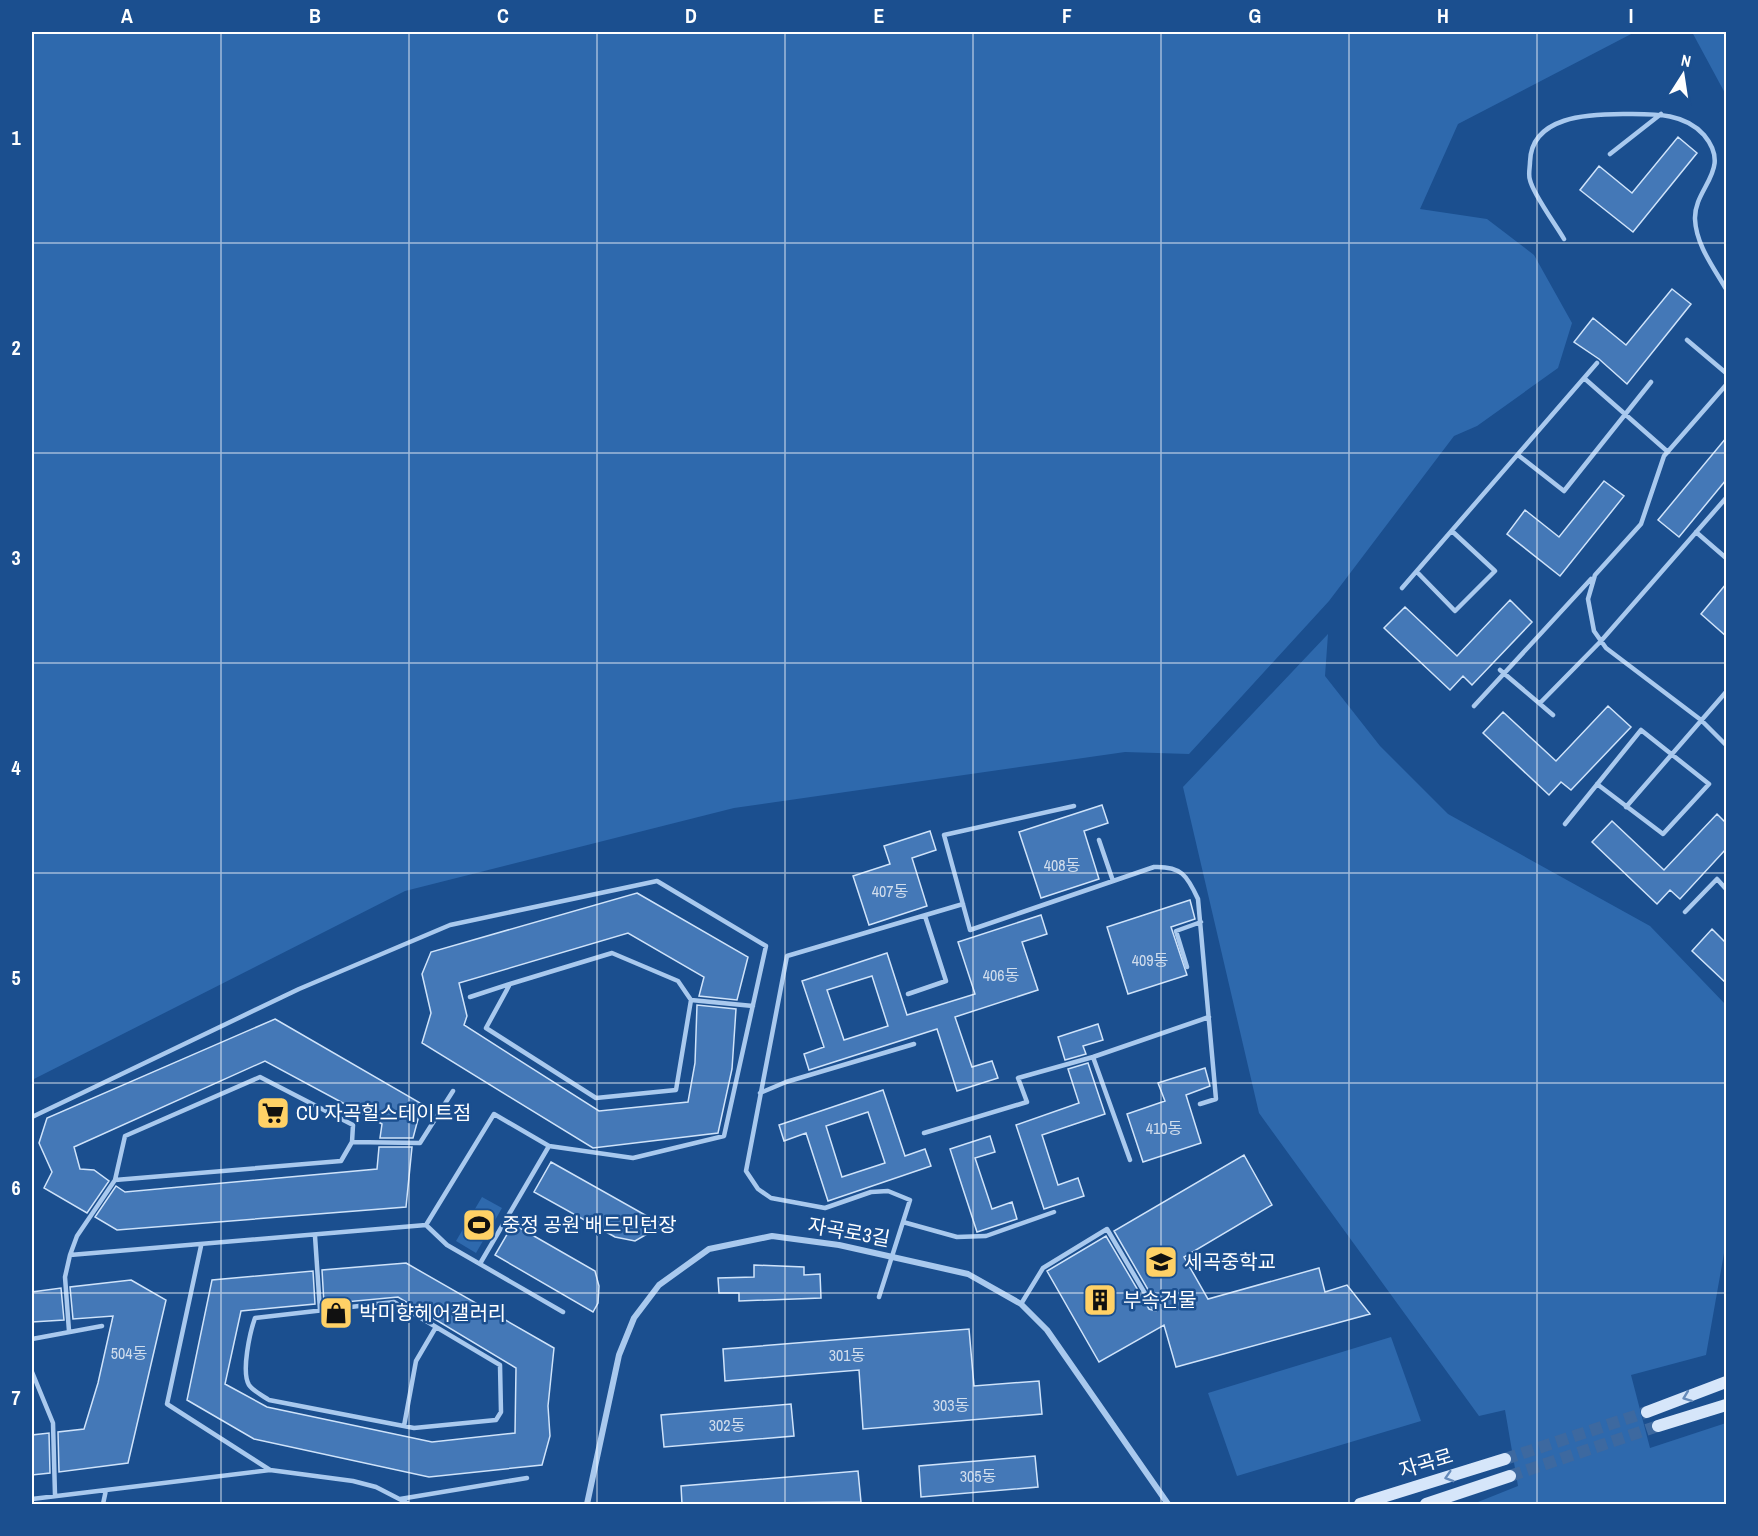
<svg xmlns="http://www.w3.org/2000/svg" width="1758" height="1536" font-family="'Archivo Narrow','Noto Sans KR',sans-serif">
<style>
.green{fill:#2e69ad}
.building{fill:#4478b7;stroke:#cfe3fa;stroke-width:1.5;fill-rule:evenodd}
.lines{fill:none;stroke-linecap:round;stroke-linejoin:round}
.secondary-tunnel{stroke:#3d69a0;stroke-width:12;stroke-dasharray:12 6;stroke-linecap:butt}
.service{stroke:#a9c9ee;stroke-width:4.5}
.minor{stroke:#a9c9ee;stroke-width:6}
.secondary{stroke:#d6e6fa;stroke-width:12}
.oneway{stroke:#668bba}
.grid{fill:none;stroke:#fff;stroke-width:1.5;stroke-opacity:0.55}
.labels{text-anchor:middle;stroke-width:5;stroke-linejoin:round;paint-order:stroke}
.number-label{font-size:16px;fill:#d0dded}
.poi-label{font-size:20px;fill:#fff;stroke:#1b4f8f;text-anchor:start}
.street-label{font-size:20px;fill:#fff;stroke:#1b4f8f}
.neatline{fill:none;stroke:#fff;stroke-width:2}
.grid-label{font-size:20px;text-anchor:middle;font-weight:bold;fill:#fff}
</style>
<rect width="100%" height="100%" fill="#1b4f8f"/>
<!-- green -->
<path class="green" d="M32,32H1635L1458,124L1420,209L1487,219L1534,255L1572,323L1558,368L1477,426L1454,436L1329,601L1189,754L1125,752L734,808L405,891L32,1080Z
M1692,32H1726V95Z
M1328,634L1325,676L1380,746L1448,814L1650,926L1726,1005V1242L1706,1355L1631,1375L1650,1448L1726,1423V1504H1473L1518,1486L1505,1410L1479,1416L1259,1113L1183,787Z
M482,1197L502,1208L476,1253L456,1241Z
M1391,1337L1421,1421L1237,1476L1208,1393Z"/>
<!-- building -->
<path class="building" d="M1678,137L1697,153L1633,232L1580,190L1599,166L1632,193Z
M1672,289L1691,304L1627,384L1599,359L1574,342L1593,318L1626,345Z
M1726,438V480L1679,537L1658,520Z
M1604,481L1624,496L1560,576L1507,534L1525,510L1559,537Z
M1726,584V636L1701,614Z
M1510,600L1532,622L1472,685L1463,676L1450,690L1384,628L1405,607L1457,656Z
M1608,706L1631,727L1571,790L1561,782L1549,795L1483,733L1503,712L1556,761Z
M1102,805L1108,823L1084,831L1099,879L1041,898L1019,832Z
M1717,814L1726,823V849L1680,899L1670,890L1657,904L1592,842L1612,821L1664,870Z
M930,831L936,850L912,858L927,906L869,925L853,876L890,864L884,846Z
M637,893L748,957L737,1000L699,996L704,977L628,933L459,983L467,1016L464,1025L599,1111L688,1102L695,1063L697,1005L736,1009L732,1069L718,1133L593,1148L422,1043L431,1013L422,974L431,952Z
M1190,900L1195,919L1171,927L1187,975L1128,994L1107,927Z
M1041,915L1047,934L1022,942L1038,990L955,1017L972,1067L992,1061L998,1078L957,1091L937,1029L809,1070L804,1054L824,1047L802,981L887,953L907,1015L975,994L958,942ZM872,976L888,1026L844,1040L827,990Z
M1712,929L1726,943V983L1692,951Z
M275,1019L422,1104L413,1138H380L382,1124L265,1061L74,1147L80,1169L94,1170L109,1181L87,1213L44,1188L52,1172L39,1143L47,1118Z
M1098,1024L1103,1040L1083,1046L1086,1054L1065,1060L1058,1037Z
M1088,1063L1105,1114L1042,1135L1058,1185L1078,1178L1084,1196L1044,1209L1016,1125L1079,1103L1068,1069Z
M1205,1068L1210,1086L1186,1095L1201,1143L1143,1162L1127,1114L1165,1101L1158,1083Z
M883,1090L905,1156L925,1149L931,1166L828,1201L806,1133L784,1141L779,1125ZM868,1112L885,1163L842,1177L826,1126Z
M990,1136L995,1152L975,1158L992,1209L1012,1202L1017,1219L977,1232L950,1149Z
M379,1147H412L406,1207L117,1230L95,1217L116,1186L125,1192L377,1169Z
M1244,1155L1272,1205L1184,1257L1208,1299L1319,1268L1325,1292L1347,1285L1370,1314L1176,1367L1164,1325L1099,1362L1047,1271L1106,1236L1149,1309L1156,1311L1157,1305L1114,1231Z
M551,1162L663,1225L635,1241L615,1237L534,1192Z
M513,1224L595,1271L599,1286L598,1303L593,1312L495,1255Z
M406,1263L554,1348L548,1406L550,1436L542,1465L429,1477L254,1439L187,1400L212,1280L313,1271L315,1304L241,1311L225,1384L267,1407L432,1442L515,1433L516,1368L398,1297L324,1304L322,1270Z
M754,1265L804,1267V1275L820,1274L821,1298L739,1301V1293H719L718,1278L754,1277Z
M131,1280L166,1300L128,1463L59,1472L58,1432L84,1429L98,1383L113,1316L73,1319L70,1287Z
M61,1288L64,1320L32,1322V1292Z
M969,1329L974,1386L1039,1381L1042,1414L863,1429L859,1370L725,1381L723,1349Z
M791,1404L794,1436L664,1447L661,1415Z
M49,1433L50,1473L32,1475V1435Z
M1035,1456L1038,1487L921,1497L919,1466Z
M858,1471L861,1502L682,1504L681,1486Z"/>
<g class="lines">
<!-- secondary-tunnel -->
<path class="secondary-tunnel" d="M1505,1459L1647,1412
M1510,1476L1658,1426"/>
<!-- service -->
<path class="service" d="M1610,154L1661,114
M1564,239C1556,225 1533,194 1530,180C1528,175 1530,167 1530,162C1531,116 1589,114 1623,114C1652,114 1684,112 1704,135C1733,170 1694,187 1695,219C1696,245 1714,268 1726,289
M1687,340L1726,373
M1584,378L1668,452
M1726,385L1664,456L1641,524L1595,575L1588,599L1594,631L1606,648L1701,720L1726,745
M1518,455L1564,491L1651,382
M1696,532L1726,558
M1417,572L1455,611L1495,571L1453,532
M1402,588L1597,363
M1500,670L1553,715
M1540,703L1601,641L1726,498
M1474,706L1591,579
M1074,806L944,835L970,930L1154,867C1181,866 1187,875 1198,899L1216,1099L1200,1104
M1626,807L1726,692
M1565,824L1641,730L1709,784L1663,834L1597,784
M1099,840L1113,881
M1685,912L1717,879L1726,889
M612,953L678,981L691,1000L676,1090L596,1098L486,1028L510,984Z
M1187,967L1176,931L1201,922
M908,994L946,981L925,916
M470,997L510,984
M691,1000L753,1006
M760,1093L786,1082L914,1044
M32,1117L299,989L450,925L657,881L766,946L724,1136L633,1158L549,1146L494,1114L426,1225L70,1255
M924,1133L1027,1102L1018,1078L1093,1057
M352,1142L420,1143L453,1091
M1130,1160L1093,1057L1209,1017
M903,1222L957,1237L986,1236L1054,1212
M426,1225L447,1245L563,1312
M315,1236L320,1310
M201,1246L167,1404L270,1470L353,1481L376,1487L409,1504
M481,1262L549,1146
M879,1297L910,1200L888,1191L871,1192L825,1208L771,1198L758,1189L746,1171L787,956L963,904
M394,1302L500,1365L501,1412L496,1420L414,1428L269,1400C263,1396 253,1391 249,1385C241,1372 250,1332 255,1318Z
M1021,1304L1043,1268L1107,1229L1153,1307
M69,1331L65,1277L70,1255L77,1236L115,1180L125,1136L260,1077L353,1125L352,1142L341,1161L115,1180
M32,1339L102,1326
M32,1372L53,1423L55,1495
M404,1426L416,1361L436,1327
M106,1490L270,1470
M32,1499L106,1490L103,1504
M400,1499L527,1478"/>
<!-- minor -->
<path class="minor" d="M587,1504L619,1355L634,1318L659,1285L709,1249L772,1236L839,1245L968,1274L1021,1304L1047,1330L1168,1504"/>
<!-- secondary -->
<path class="secondary" d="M1647,1412L1726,1382
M1658,1426L1726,1405
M1360,1504L1505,1459
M1426,1504L1510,1476"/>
</g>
<!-- one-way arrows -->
<defs><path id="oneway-chevron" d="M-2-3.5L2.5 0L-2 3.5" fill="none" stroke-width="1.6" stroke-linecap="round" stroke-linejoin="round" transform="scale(1.5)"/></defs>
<g class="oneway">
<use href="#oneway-chevron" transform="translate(1687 1397) rotate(159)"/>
<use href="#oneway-chevron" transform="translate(1449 1477) rotate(163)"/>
</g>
<!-- grid -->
<path class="grid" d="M221,32V1504M409,32V1504M597,32V1504M785,32V1504M973,32V1504M1161,32V1504M1349,32V1504M1537,32V1504M32,243H1726M32,453H1726M32,663H1726M32,873H1726M32,1083H1726M32,1293H1726"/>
<!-- icons -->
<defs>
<symbol id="supermarket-square" viewBox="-11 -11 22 22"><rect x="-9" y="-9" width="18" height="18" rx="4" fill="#ffd166" stroke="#1b4f8f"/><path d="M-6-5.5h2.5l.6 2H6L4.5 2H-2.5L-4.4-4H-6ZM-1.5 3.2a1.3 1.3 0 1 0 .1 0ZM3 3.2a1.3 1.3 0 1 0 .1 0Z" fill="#111"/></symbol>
<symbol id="stadium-square" viewBox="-11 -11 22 22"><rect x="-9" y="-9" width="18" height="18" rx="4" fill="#ffd166" stroke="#1b4f8f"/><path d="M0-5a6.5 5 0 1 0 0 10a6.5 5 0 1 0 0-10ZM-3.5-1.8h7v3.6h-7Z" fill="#111"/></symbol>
<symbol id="school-square" viewBox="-11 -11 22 22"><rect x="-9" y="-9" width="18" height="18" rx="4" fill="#ffd166" stroke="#1b4f8f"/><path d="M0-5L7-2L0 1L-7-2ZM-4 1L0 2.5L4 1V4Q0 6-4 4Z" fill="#111"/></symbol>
<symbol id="building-square" viewBox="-11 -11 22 22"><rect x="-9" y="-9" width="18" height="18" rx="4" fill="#ffd166" stroke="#1b4f8f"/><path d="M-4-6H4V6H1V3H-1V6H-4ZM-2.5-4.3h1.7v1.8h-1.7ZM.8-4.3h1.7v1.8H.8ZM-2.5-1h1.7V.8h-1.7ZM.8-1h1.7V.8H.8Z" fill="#111"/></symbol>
<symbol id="shop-square" viewBox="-11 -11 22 22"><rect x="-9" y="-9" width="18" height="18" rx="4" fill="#ffd166" stroke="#1b4f8f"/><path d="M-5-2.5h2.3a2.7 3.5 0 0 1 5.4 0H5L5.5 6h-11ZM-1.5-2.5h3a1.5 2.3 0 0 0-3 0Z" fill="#111"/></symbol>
</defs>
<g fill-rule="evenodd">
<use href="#supermarket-square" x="254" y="1094" width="38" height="38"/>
<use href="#stadium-square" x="460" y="1206" width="38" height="38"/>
<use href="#school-square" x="1142" y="1243" width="38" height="38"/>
<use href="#building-square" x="1081" y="1281" width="38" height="38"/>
<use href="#shop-square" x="317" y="1294" width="38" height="38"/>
</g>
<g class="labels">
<!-- number labels -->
<g class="number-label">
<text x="1062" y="871">408동</text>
<text x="890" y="897">407동</text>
<text x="1150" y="966">409동</text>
<text x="1001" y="981">406동</text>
<text x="1164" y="1134">410동</text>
<text x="129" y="1359">504동</text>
<text x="847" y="1361">301동</text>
<text x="951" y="1411">303동</text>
<text x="727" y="1431">302동</text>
<text x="978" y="1482">305동</text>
</g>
<!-- poi labels -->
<g class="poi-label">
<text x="296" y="1120">CU 자곡힐스테이트점</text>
<text x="502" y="1232">중정 공원 배드민턴장</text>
<text x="1184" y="1269">세곡중학교</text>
<text x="1123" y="1307">부속건물</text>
<text x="359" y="1320">박미향헤어갤러리</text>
</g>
<!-- street labels -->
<g class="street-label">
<text transform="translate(849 1232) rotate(10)" y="7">자곡로3길</text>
<text transform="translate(1426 1463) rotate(-17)" y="7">자곡로</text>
</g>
</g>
<!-- border -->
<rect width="1758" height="1536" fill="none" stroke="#1b4f8f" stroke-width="66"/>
<!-- north arrow -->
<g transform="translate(1683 75) rotate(12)" stroke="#1b4f8f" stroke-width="4.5" paint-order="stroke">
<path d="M0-4.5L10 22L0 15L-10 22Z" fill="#ffffff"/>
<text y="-9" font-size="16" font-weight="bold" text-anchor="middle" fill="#ffffff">N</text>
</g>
<rect x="33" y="33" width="1692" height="1470" class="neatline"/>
<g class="grid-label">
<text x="127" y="23">A</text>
<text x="315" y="23">B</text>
<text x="503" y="23">C</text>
<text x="691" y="23">D</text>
<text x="879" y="23">E</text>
<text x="1067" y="23">F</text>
<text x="1255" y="23">G</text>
<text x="1443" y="23">H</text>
<text x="1631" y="23">I</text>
<text x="16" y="145">1</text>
<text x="16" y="355">2</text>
<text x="16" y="565">3</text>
<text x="16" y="775">4</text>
<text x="16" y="985">5</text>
<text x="16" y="1195">6</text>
<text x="16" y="1405">7</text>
</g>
</svg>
